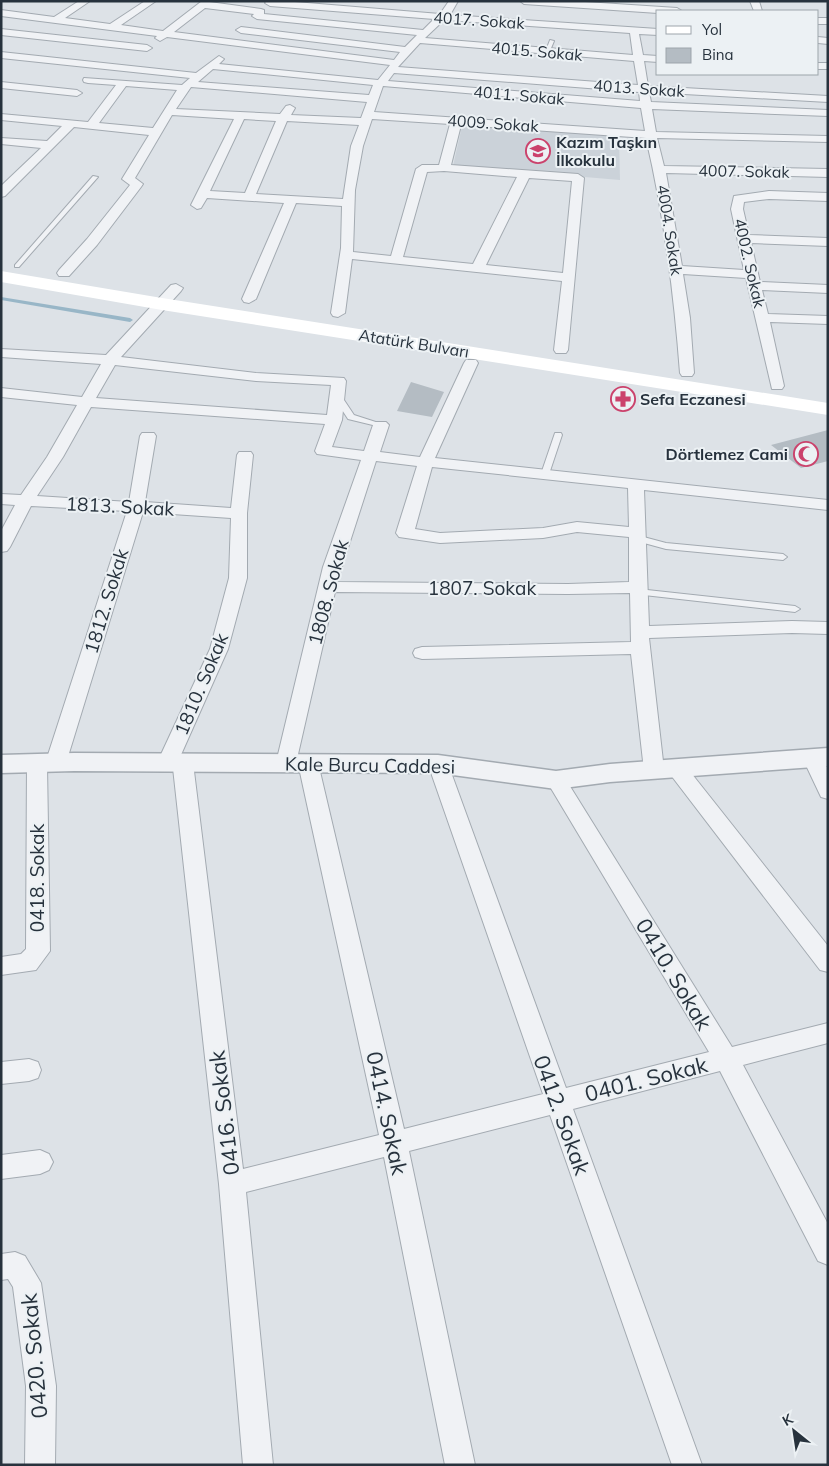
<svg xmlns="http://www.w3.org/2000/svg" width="829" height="1466" font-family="Mulish,sans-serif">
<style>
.built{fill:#cbd2d9}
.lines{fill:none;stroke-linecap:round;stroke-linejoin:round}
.stream{fill:#98b6c7;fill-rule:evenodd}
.building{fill:#b4bcc3}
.service-casing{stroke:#a3aab1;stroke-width:2}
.minor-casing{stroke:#a3aab1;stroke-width:2}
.tertiary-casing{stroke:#a3aab1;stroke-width:3}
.service{fill:#f0f2f5;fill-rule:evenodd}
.minor{fill:#f0f2f5;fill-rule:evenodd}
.tertiary{fill:#f0f2f5;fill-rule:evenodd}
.secondary{fill:#fff;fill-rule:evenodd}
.labels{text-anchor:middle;stroke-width:4;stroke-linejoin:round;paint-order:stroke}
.far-street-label{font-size:16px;fill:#27323d;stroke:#ecf1f4}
.far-poi-label{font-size:16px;font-weight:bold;fill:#27323d;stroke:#ecf1f4;text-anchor:start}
.street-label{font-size:19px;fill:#27323d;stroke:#ecf1f4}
.near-street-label{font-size:22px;fill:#27323d;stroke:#ecf1f4}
</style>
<rect width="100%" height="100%" fill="#dde2e7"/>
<!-- built -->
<path class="built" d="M462,126L619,136L620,180L453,166Z"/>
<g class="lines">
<!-- stream -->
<path class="stream" d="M1,297L130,318L133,320L130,322L1,300Z"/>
</g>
<!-- building -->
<path class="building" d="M411,382L444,392L432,417L397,411Z
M828,430V461L801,468L771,445Z"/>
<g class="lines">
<defs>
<path id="service" d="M550,40L554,41L549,53H545Z
M93,176L98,177L19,267H15V265Z
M334,394H340L354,415L385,425L381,427L348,419L333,396Z
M555,433H561L562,435L549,474L548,476H542L541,474Z
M636,535L666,543L783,554L787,557L783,560L666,549L633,540L632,538Z
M638,589L795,606L800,609L795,612L635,594L634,592Z"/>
<path id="minor" d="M79,1H90L65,18L110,24L145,1H156L121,25L163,31L202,1L261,9L264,10V14L423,30L434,19L270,6L265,3L267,1H283L440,14L449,1H458L450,15L658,29V35L639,34L643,55L658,56V62L644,61L648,86L828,96V102L649,92L651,102L828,110V116L652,109L656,132L828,136V142L657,138L664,166L828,169V177L666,173L682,266L744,270L731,209L734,196L769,191L828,193V201L769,199L744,202L743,209L749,235L828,238V246L751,243L760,282L828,285V293L762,290L768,314L828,316V324L770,322L784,386L782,389H772L746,278L683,274L690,318L694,373L692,376H682L680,373C674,294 664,215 646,138L461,125L451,165L578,174L584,178L568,350L566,353H556L554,350L562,281L352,259L345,313L338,317L333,316L331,313L341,248L342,206L296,203L256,299L249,303L244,302L242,299L284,203L207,198L201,208L197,209L191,205L234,119L172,115L135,178L143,184L141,187L97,245L69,276H59L57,273L59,270L87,239L130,185L122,179L149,135L74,127L5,196L1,197V186L41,148L1,144V138L47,141L62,126L1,120V114L88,122L116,85L88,83L84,82L83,80L84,78L182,85L190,78L1,58V52L196,73L219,56L224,59L219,64L378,80L390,65L167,37L160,41L155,38L157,36L1,16V10L54,17ZM205,8L254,14L252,16L257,19L417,35L405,47L241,27L236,30L241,33L400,52L394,60L174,32ZM444,20L630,33L633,55L425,38ZM420,43L634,61L638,85L398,67ZM213,69L373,85L369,95L198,82ZM394,73L639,92L640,101L388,81ZM126,86L177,90L153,128L99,123ZM383,86L641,108L645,131L374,112ZM191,87L367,102L361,118L291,115L295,108L290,105L286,106L280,114L176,109ZM244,119L276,121L245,193L210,191ZM372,119L450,124L439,165H422L416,169L391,256L353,252L355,190L363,146ZM287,121L359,125L351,146L343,199L256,194ZM444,171L517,177L473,264L403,257L427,172ZM529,178L572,181L563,273L486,265Z
M520,1H570L677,8L682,11L658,13L524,4Z
M750,1H759L762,11H754Z
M818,18H828V24H818Z
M1,29L147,45L152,48L147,51L1,35Z
M818,37L828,38V44L818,43Z
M818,63H828V69H818Z
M1,82L77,90L82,93L77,96L1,88Z
M176,284L183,288L181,291L121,357L256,373L344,378L346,381L342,420L332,447L364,451L373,425L376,422H386L389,425L380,452L420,457L464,363L466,360H476L478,363L435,458L828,500V510L644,490L649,626L792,621L828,622V634L792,633L649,638L664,770L661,775L654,777L647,775L644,770L631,654L422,659L415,657L413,653L415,649L422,647L631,642L630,593L568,594L335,592L296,763L293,768L286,770L279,768L276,763L323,567L361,460L317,454L315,451L325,424L91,407L63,457L37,496L129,502L140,436L142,433H154L156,436L145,502L231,508L237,455L239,452H251L253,455L247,513V578L228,649L180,757L190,758L193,763L243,1169L379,1135L298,763L301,758L308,756L315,758L318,763L404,1129L543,1094L428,764L431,759L438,757L445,759L448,764L566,1088L709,1052L546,780L549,775L556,773L563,775L732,1047L828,1023V1043L743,1065L828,1224V1265L818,1261L720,1071L573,1109L702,1465H672L550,1115L409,1151L475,1465H445L384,1157L246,1192L273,1465H243L219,1184L173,768L167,770L160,768L157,763L210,649L229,578L231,518L143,512L66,763L63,768L56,770L49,768L47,765L50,951L36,970L1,975V957L21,954L26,949L27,763L30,758L37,756L44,758L46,761L127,511L31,506L10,547L7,551L1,552V531L15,505L1,504V494L21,495L47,457L77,405L1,397V388L82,397L101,364L1,357V349L106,355L171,285ZM115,365L256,381L331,385L327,415L96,398ZM376,461L417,466L396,533L399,537L440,543L543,538L577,532L629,537V582L568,584L337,582ZM432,467L628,488L629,527L577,522L543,528L440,533L415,529Z
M813,752L820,754L828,769V799L821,797L803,759L806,754Z
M677,762L684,764L828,946V972L820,970L670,774L667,769L670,764Z
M29,1059L38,1062L41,1070L38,1078L29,1081L1,1084V1062Z
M40,1150L49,1154L53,1162L49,1170L40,1174L1,1179V1155Z
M15,1252L25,1256L41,1283L56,1386L55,1465H25L26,1386L13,1287L8,1279L1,1280V1254Z"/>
<path id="tertiary" d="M828,748V766L610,782L556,789L438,773L74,771L1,773V755L74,753L438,755L556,771L610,764Z"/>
</defs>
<!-- service casing -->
<use href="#service" class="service-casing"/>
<!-- minor casing -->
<use href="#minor" class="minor-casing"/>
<!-- tertiary casing -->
<use href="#tertiary" class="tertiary-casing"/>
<!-- service -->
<use href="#service" class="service"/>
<!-- minor -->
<use href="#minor" class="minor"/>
<!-- tertiary -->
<use href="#tertiary" class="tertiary"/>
<!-- secondary -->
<path class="secondary" d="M1,271L162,298L828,403V415L162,310L1,282Z"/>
</g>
<!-- icons -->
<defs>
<symbol id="school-ring" viewBox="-11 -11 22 22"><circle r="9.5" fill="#ecf1f4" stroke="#cb426c" stroke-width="1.5"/><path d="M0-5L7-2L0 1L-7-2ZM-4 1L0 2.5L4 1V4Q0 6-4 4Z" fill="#cb426c"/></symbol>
<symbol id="pharmacy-ring" viewBox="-11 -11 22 22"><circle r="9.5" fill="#ecf1f4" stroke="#cb426c" stroke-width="1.5"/><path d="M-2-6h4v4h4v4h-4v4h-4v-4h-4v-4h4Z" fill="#cb426c"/></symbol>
<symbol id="mosque-ring" viewBox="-11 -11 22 22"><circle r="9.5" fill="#ecf1f4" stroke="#cb426c" stroke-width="1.5"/><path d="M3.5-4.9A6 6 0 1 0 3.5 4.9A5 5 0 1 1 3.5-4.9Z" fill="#cb426c"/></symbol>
</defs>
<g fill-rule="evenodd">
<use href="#school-ring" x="524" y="137" width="28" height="28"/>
<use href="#pharmacy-ring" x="609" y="385" width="28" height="28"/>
<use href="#mosque-ring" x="792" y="440" width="28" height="28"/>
</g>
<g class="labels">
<!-- far-street labels -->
<g class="far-street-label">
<text transform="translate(479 20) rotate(4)" y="6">4017. Sokak</text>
<text transform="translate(537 51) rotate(5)" y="6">4015. Sokak</text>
<text transform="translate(639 88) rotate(4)" y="6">4013. Sokak</text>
<text transform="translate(519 95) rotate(5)" y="6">4011. Sokak</text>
<text transform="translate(493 123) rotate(4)" y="6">4009. Sokak</text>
<text transform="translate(744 171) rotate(1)" y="6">4007. Sokak</text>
<text transform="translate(670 230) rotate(81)" y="6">4004. Sokak</text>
<text transform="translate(750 263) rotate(77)" y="6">4002. Sokak</text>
<text transform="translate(414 343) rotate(9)" y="6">Atatürk Bulvarı</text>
</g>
<!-- far-poi labels -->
<g class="far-poi-label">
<text x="556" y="148">Kazım Taşkın<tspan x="556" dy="18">İlkokulu</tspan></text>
<text x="640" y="405">Sefa Eczanesi</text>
<text x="788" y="460" text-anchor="end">Dörtlemez Cami</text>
</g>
<!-- street labels -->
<g class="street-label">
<text transform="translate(120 506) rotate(3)" y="7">1813. Sokak</text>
<text x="482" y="595">1807. Sokak</text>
<text transform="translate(328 592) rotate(-75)" y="7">1808. Sokak</text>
<text transform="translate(106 601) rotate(-73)" y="7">1812. Sokak</text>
<text transform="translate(201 684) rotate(-67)" y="7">1810. Sokak</text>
<text transform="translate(370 765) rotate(1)" y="7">Kale Burcu Caddesi</text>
<text transform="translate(37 878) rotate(-90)" y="7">0418. Sokak</text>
</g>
<!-- near-street labels -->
<g class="near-street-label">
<text transform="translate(674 974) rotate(59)" y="8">0410. Sokak</text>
<text transform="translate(646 1079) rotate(-14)" y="8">0401. Sokak</text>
<text transform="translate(224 1113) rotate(-97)" y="8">0416. Sokak</text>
<text transform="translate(387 1113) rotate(78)" y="8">0414. Sokak</text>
<text transform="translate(562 1115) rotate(70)" y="8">0412. Sokak</text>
<text transform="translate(34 1356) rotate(-95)" y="8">0420. Sokak</text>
</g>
</g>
<!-- border -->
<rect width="829" height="1466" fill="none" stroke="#27323d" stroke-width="5"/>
<!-- legend -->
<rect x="656" y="10" width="162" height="65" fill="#ecf1f4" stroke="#9da5ab"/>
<rect x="666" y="26" width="25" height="8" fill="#ffffff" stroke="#9da5ab"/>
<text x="702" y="35" font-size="15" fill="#27323d">Yol</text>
<rect x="666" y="48" width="25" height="15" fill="#b4bcc3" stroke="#9da5ab"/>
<text x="702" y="60" font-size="15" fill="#27323d">Bina</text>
<!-- north arrow -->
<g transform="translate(794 1431) rotate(330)" stroke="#ecf1f4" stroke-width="4" paint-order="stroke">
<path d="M0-4L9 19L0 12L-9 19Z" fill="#27323d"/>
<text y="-8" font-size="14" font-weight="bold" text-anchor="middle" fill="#27323d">K</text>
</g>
</svg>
